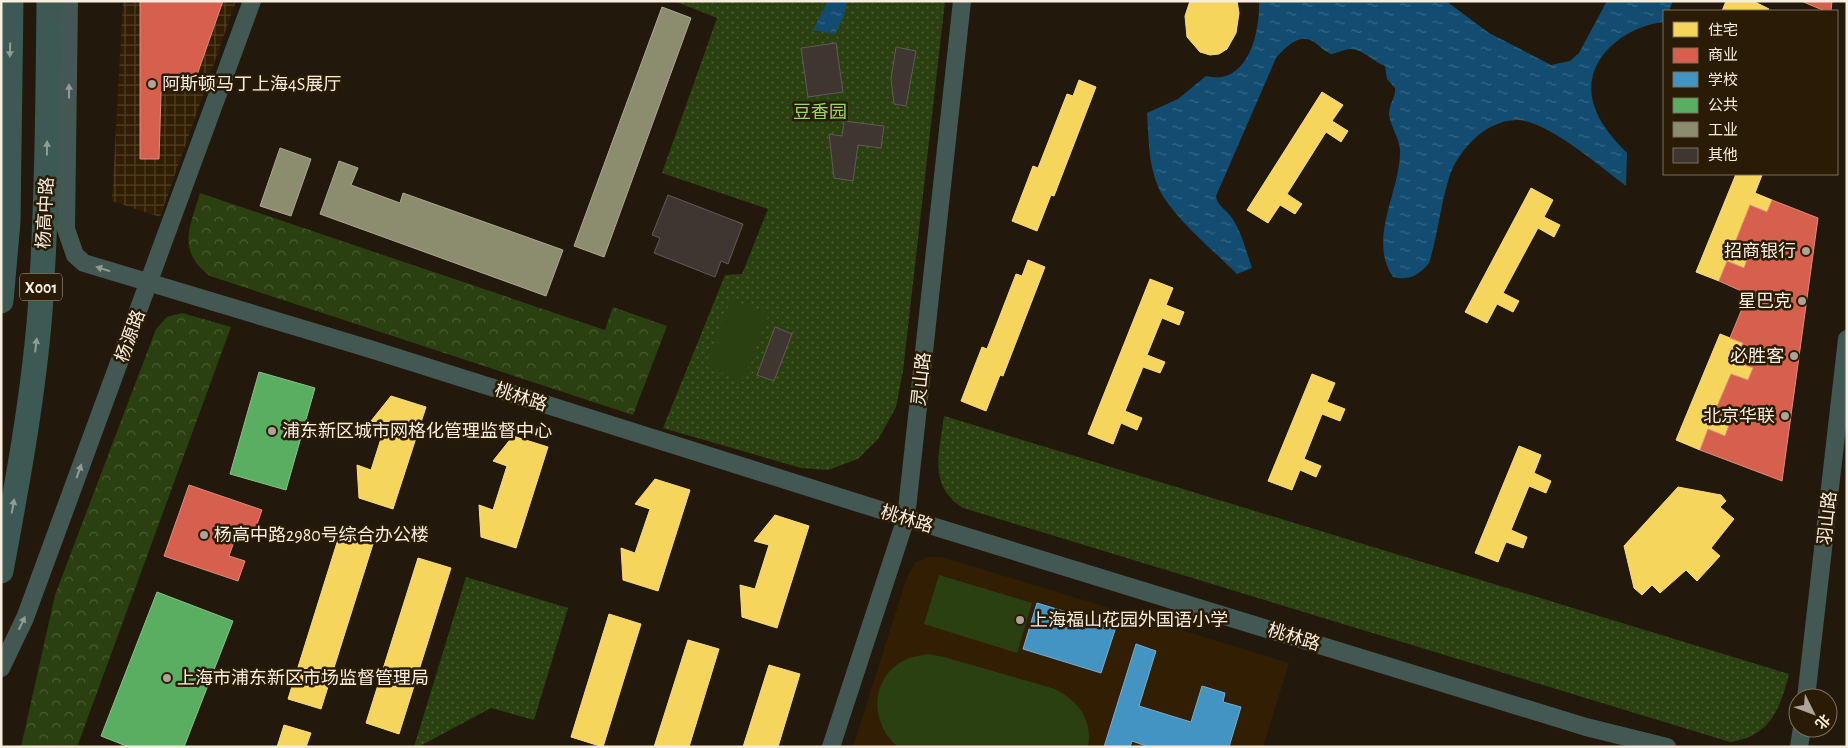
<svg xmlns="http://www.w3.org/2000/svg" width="1848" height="748" font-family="'Alegreya Sans','Noto Sans SC',sans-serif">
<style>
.built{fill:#321f03}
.industrial{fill:url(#industrial-grid)}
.forest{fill:url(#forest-crowns)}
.park{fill:url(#park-dots)}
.pitch{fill:#2b4010}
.water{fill:url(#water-ripples)}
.homes{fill:#f6d55c;stroke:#f7dc84}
.shops{fill:#d6604d;stroke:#e08b79}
.schools{fill:#4393c3;stroke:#79aecc}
.public{fill:#5aae61;stroke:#89c187}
.industry{fill:#8c8c6e;stroke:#aca990}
.building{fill:#3f3632;stroke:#635956}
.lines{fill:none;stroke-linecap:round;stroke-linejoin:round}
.minor{stroke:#435853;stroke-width:18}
.highway{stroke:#3c5954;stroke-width:25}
.oneway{fill:#919c93}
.oneway2{fill:#949c92}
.poi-dot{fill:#ada396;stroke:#2a1b04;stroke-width:2}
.labels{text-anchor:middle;stroke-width:5;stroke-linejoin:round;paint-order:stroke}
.shield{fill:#2a1b04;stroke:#baaf9e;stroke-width:1}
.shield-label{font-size:16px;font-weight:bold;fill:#f8eee0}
.poi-label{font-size:18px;fill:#f8eee0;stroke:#2a1b04;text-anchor:start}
.park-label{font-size:18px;fill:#9fd56e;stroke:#2a1b04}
.street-label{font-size:18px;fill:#f8eee0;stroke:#2a1b04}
</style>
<defs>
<pattern id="industrial-grid" width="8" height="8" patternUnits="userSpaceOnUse" patternTransform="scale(1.25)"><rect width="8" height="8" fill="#321f03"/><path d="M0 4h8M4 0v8" fill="none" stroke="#504027"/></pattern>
<pattern id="forest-crowns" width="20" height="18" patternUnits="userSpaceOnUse" patternTransform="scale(1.25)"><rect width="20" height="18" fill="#2b4010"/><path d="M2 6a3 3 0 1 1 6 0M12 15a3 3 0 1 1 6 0" fill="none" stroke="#4a5c32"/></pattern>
<pattern id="park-dots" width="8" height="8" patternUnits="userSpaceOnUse" patternTransform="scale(1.25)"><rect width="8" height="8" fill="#2b4010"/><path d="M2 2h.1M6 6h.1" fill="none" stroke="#4a5c32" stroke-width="1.8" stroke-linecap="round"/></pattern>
<pattern id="water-ripples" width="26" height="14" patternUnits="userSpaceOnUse" patternTransform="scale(1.25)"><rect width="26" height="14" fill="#124d71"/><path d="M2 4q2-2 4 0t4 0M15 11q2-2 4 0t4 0" fill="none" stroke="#356785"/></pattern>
</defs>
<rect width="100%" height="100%" fill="#22190c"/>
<!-- built -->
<path class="built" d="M927,557H942L1289,663L1263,747H853L907,577L915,563Z"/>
<!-- industrial -->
<path class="industrial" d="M123,1H236L160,217L112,201Z"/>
<!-- forest -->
<path class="forest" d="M200,193L605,330L613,307L667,326L633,415L210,276C176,250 190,228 200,193Z
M182,313L231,327L77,747H21L55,595L156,329L167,317Z"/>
<!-- park -->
<path class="park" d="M674,1H945L903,371L896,407L879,438L858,459L828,470L801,468L663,428L725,275L742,274L768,209L662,173L717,18Z
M944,416L1789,674C1780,709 1770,737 1730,742L963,508C927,486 940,451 944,416Z
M466,577L568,608L534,720L491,708L418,747H414Z"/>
<!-- pitch -->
<path class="pitch" d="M731,299L769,314L743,381L705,366Z
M939,575L1032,603L1017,653L924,624Z
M928,654L944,657L1055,689C1078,701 1093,719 1088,747H898C872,726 869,684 898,664C908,657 917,656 928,654Z"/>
<!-- water -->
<path class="water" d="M828,1H847L845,13L835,34L813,30Z
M1259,1H1446L1489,33L1551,65L1570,61L1579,53L1607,1H1673L1669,11H1664V22C1626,26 1582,58 1593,102C1598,122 1613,139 1627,153L1626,186C1602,168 1547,120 1517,120C1500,120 1484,129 1473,140C1462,151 1453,164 1449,178C1440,206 1438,235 1429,263C1419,275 1409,281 1393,277C1367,239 1401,191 1400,150C1399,137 1390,126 1389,114C1389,104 1396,97 1395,88L1387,79L1385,66C1374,62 1361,48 1350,49C1343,50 1337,53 1331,54C1324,51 1320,46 1314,42C1299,32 1285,48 1276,58L1216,196C1217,206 1227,210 1232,218C1242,233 1246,251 1252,268L1237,274C1215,252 1178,221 1163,196C1148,171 1149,141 1147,113L1178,99L1206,76C1211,77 1217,78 1222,77C1252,71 1260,26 1259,1Z"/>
<!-- homes -->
<path class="homes" d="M1190,1H1237L1239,13L1236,33L1227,49L1219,54L1210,55L1200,52L1187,37L1185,16Z
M1726,1H1753L1769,9L1768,11H1722Z
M1079,80L1096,87L1054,196L1051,195L1037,231L1012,221L1033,166L1038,168L1067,94L1073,96Z
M1322,92L1343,105L1332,121L1348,131L1341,142L1326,132L1287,194L1302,204L1295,214L1280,205L1268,223L1247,210Z
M1736,174L1762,175L1755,193L1772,200L1767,212L1750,205L1732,250L1748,257L1744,268L1727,261L1719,281L1696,272Z
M1531,188L1553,200L1544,217L1560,225L1554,237L1538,228L1503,293L1519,301L1513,312L1497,304L1487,323L1465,312Z
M1028,260L1045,267L1003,376L1000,375L986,411L961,401L982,347L987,349L1016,274L1022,276Z
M1150,279L1173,288L1166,305L1184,312L1179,325L1162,318L1147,355L1165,362L1160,373L1143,367L1125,411L1142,418L1137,430L1121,423L1113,444L1088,434Z
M1720,334L1743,343L1735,361L1753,368L1748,380L1731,374L1712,418L1729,425L1725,436L1708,429L1700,450L1676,440Z
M1312,374L1335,383L1327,402L1345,409L1340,421L1322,414L1304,459L1321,466L1316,477L1300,470L1292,490L1268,481Z
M391,396L426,407L393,509L359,498L357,465L371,470L385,426L371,421Z
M513,436L548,447L516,548L481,537L479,505L493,510L507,466L493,461Z
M1519,446L1541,455L1534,473L1551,481L1546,493L1529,486L1511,530L1527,537L1523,548L1506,542L1498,562L1475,553Z
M655,479L690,490L658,591L623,580L621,548L635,553L650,509L635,504Z
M1678,487L1721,495L1726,501L1720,507L1734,519L1711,548L1720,556L1697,581L1686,570L1660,593L1652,585L1642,595L1634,588L1624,546Z
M775,515L809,526L777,628L742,617L740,585L755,589L769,545L754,541Z
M340,533L373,544L321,709L288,699Z
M418,558L451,568L399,734L366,723Z
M609,614L641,624L603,747L571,737Z
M688,640L719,649L689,747H654Z
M769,665L800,674L778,747H743Z
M284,725L311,733L306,747H277Z"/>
<!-- shops -->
<path class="shops" d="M140,1H223L192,89L165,80L161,94L159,159H140Z
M1801,1H1832L1831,11H1825Z
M1772,200L1818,218L1782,481L1700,450L1708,429L1725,436L1729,425L1712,418L1731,374L1748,380L1753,368L1735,361L1743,343L1730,338L1748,294L1719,281L1727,261L1744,268L1748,257L1732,250L1750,205L1767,212Z
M189,485L262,510L255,530L240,525L229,556L245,561L238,581L164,556Z"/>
<!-- schools -->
<path class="schools" d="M1037,603L1116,627L1101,673L1023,649Z
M1136,644L1156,651L1139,706L1191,722L1202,686L1225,693L1223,702L1241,707L1229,747H1149L1132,741L1130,747H1104Z"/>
<!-- public -->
<path class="public" d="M259,372L315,388L286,490L230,474Z
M157,592L233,621L184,747H129L101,736Z"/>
<!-- industry -->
<path class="industry" d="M662,7L691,18L604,257L574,246Z
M280,148L311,159L291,216L260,206Z
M339,161L358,168L351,185L400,203L403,193L563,250L546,296L320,214Z"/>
<!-- building -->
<path class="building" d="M836,43L843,92L808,97L801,48Z
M896,47L916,51L906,106L894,104L891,79Z
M844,121L884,126L881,148L858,145L853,181L834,178L829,134L842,136Z
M668,195L743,224L728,264L721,261L715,277L654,253L660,238L652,235Z
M775,327L792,334L774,381L757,375Z"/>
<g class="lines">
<!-- minor -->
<path class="minor" d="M69,1L66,229L75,255L84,263L370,349L906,518L1586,727L1667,747
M1,668L25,618L252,1
M1806,698L1847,339
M831,747L906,518L962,1
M1799,747L1802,728"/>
<!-- highway -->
<path class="highway" d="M1,301L8,222L11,1
M1,571C17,485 33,399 40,312C47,209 48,105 49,1"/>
</g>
<!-- one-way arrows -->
<defs><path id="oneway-solid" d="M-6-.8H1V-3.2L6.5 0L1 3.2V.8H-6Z" transform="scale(1.25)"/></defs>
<g class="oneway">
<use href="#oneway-solid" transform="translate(10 50) rotate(91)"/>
<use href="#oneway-solid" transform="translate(47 148) rotate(-89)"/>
<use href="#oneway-solid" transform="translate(36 345) rotate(-83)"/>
<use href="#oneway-solid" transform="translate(13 506) rotate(-80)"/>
</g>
<g class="oneway2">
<use href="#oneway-solid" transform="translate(69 91) rotate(-90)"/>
<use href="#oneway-solid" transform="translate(103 269) rotate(-163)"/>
<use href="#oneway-solid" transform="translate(79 471) rotate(-70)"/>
<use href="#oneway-solid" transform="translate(22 623) rotate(-65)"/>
</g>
<!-- markers -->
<g class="poi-dot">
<circle cx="152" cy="84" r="5"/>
<circle cx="1806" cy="251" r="5"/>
<circle cx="1802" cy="301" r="5"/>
<circle cx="1794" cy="356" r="5"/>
<circle cx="1785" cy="416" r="5"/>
<circle cx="272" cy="431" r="5"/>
<circle cx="204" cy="535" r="5"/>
<circle cx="1020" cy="620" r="5"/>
<circle cx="167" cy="678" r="5"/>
</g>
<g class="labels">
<!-- shield labels -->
<rect class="shield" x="20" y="273.5" width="42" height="27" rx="4"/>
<g class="shield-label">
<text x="41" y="293">X001</text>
</g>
<!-- poi labels -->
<g class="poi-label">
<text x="162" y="90">阿斯顿马丁上海4S展厅</text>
<text x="1796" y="257" text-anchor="end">招商银行</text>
<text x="1792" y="307" text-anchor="end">星巴克</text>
<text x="1784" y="362" text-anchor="end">必胜客</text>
<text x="1775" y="422" text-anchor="end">北京华联</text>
<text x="282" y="437">浦东新区城市网格化管理监督中心</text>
<text x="214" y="541">杨高中路2980号综合办公楼</text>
<text x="1030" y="626">上海福山花园外国语小学</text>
<text x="177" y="684">上海市浦东新区市场监督管理局</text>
</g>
<!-- park labels -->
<g class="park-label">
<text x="820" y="118">豆香园</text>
</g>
<!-- street labels -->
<g class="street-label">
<text transform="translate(45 213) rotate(-87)" y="6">杨高中路</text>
<text transform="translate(130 336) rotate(-70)" y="6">杨源路</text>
<text transform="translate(921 379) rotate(-84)" y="6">灵山路</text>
<text transform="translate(521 397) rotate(18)" y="6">桃林路</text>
<text transform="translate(1827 518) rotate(-84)" y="6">羽山路</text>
<text transform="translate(907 519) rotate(17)" y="6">桃林路</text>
<text transform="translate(1294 637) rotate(17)" y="6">桃林路</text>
</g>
</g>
<!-- border -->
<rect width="1848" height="748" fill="none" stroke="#f8eee0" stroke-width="5"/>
<!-- legend -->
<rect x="1663" y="10" width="175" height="165" fill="#2a1b04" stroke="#7c6f5c"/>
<rect x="1673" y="22" width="25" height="15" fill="#f6d55c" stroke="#7c6f5c"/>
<text x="1708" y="35" font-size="15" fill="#f8eee0">住宅</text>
<rect x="1673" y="48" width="25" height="15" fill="#d6604d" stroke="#7c6f5c"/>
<text x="1708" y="60" font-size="15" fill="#f8eee0">商业</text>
<rect x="1673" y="72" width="25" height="15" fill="#4393c3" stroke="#7c6f5c"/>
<text x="1708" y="85" font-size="15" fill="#f8eee0">学校</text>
<rect x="1673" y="98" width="25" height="15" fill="#5aae61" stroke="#7c6f5c"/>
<text x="1708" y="110" font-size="15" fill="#f8eee0">公共</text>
<rect x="1673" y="122" width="25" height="15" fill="#8c8c6e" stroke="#7c6f5c"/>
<text x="1708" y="135" font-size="15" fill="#f8eee0">工业</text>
<rect x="1673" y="148" width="25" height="15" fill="#3f3632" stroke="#7c6f5c"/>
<text x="1708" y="160" font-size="15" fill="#f8eee0">其他</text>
<!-- north arrow -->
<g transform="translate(1813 713) rotate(132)"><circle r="24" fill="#2a1b04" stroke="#7c6f5c"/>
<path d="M0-4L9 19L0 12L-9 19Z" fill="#ada396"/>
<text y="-8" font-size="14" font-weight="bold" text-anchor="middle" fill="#f8eee0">北</text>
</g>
</svg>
